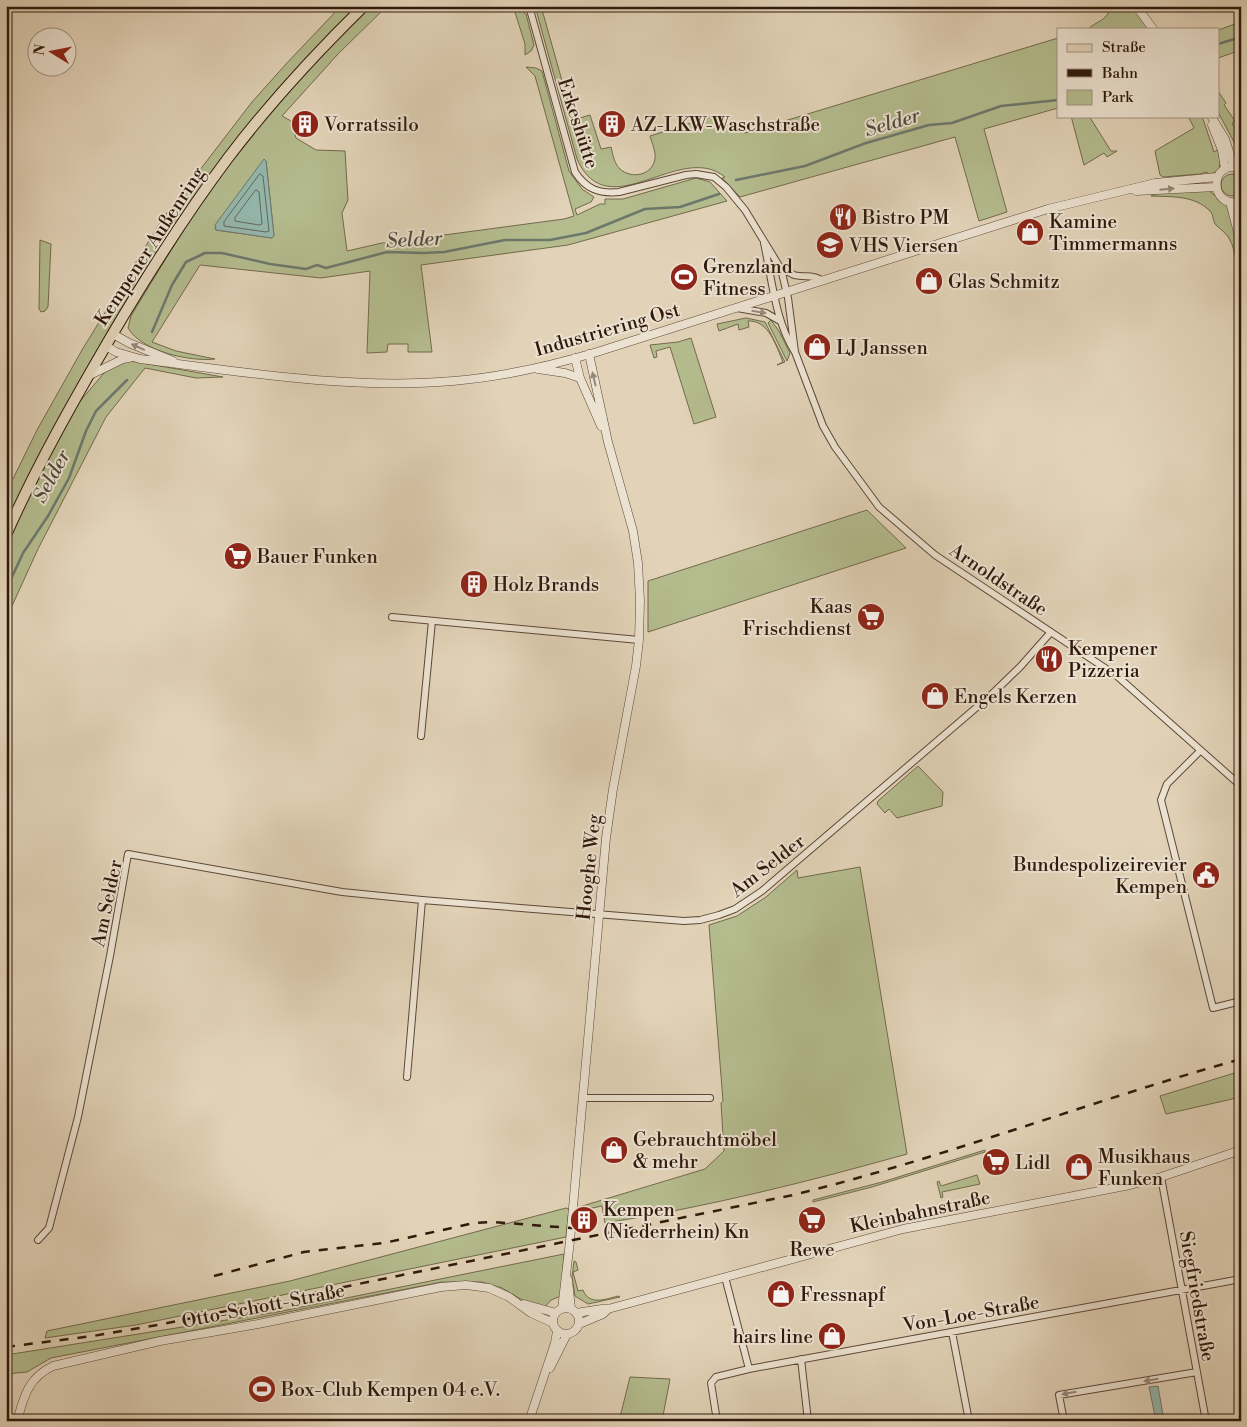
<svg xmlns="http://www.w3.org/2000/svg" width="1247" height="1427" font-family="'Libre Bodoni',serif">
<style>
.green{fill:#b4bc8e;stroke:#726a4d;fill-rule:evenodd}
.water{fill:#95b8ae;stroke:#6d786d}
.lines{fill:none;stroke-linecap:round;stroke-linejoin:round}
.shore{stroke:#62685d;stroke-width:1}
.stream{stroke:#6d786d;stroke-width:2.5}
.minor-casing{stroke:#5c4837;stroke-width:8}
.tertiary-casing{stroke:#5c4837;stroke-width:9}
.primary-casing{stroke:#30190c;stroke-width:12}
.minor{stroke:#ece2d1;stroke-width:6}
.tertiary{stroke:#ece2d1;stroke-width:8}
.primary{stroke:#e2d3b8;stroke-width:10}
.rail{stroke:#30190c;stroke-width:2.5;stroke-dasharray:9 9;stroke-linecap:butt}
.oneway{fill:#978878}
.labels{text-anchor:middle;stroke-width:4;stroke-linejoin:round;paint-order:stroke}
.street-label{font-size:19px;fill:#30190c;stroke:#ece2d1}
.poi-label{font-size:19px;fill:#30190c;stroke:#ece2d1;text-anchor:start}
.water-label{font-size:20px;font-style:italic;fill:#4e493d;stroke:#ece2d1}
</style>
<rect width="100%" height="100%" fill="#e2d3b8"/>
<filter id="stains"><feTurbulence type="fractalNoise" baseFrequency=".004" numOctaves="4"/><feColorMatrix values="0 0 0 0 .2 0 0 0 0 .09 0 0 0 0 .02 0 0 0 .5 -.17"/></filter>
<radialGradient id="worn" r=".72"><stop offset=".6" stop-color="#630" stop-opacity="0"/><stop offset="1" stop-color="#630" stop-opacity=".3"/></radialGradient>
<!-- green -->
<path class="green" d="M341,6H357C312,53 268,100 228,151C199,187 173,227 148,266C95,349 48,435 6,525V493L37,430L82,350L163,218L252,102L286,64Z
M371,6H387L338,54L282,116L291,121L296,138L316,150L345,151L348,200L342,213L347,251L382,243L414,242V239L564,219L574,216L535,76L526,67L536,68L542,71L569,171L582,189L594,197L591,202L575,209L577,215L600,204H605V199H623L696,178L710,182L727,201L568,245L421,265L432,352H408V344H388L387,352L367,353L370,271L321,278L200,265L152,342L176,351L215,359C190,362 141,351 128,328L131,316C155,276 180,235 206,196C251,128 311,62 371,6ZM266,161L274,236L272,238L216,230L215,228Z
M513,6L526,14L534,45L531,51L525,55V44Z
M535,6H541L573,120L590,115L601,149L611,147C613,155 614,163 620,169C631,179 652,176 655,159C656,152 652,143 650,136L713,116L745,133L1058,38V108L984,129L1007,212L979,221L955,137L740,197L722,178L725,177C680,140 608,229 577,159Z
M1110,6H1131L1149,29H1088C1096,21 1109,21 1110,6Z
M1241,22V50L1218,58V30Z
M1218,91L1226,103L1224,105L1235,121L1232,123C1238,133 1241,143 1241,155L1218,112Z
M1071,116H1089L1111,151H1117L1107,157L1104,153L1084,165Z
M1188,116H1202L1214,152L1219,149C1221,162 1223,172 1207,175V172L1200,174L1163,177L1160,175L1155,151L1194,128Z
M1221 185a11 11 0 1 1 22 0a11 11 0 1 1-22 0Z
M1208,190L1226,204L1230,212L1241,258V288H1239C1237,273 1237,252 1229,238C1226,233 1220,229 1216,225C1212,220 1214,215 1210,211C1194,195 1172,197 1151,196L1158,193Z
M40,240L51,244L48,307L45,311L41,312L39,309Z
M746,318L765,322L785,362L777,365L783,362C776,346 769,320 748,321L749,327L739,330L738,324L719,331L717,324Z
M771,320L779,331L790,353L787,361L768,323Z
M691,338L716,417L694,424L670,347L656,351L657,357L654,358L650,345L678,342Z
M131,361L223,377L196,378L145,368L106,417L38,549L6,619V544L71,412L104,373L119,362Z
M867,510L906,548L648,632V581Z
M918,766L943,792L942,806L897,818L889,809L885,813L877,804L878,801Z
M860,867L907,1154C807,1182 707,1207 605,1223L602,1206L578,1211L579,1207L705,1169L724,1151L721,1103L723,1101L709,925L737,916L766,897L797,870L798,878Z
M1241,1071V1097L1166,1114L1160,1096Z
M985,1150V1152L872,1187L813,1202V1200L882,1182Z
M977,1175L980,1184L942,1192L943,1197L941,1198L937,1182L939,1181L941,1186Z
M566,1208L569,1209L566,1237L136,1325L45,1338L47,1331L290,1281Z
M564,1254L561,1296L551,1300L544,1308L524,1301L502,1288L482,1282H442L51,1358L27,1372L6,1374V1355L277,1312Z
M574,1261L576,1262L578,1270L573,1272L578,1291L583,1290C589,1306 606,1299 618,1296L620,1297L588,1304L575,1296L572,1277Z
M630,1377L670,1379L662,1421H619Z"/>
<!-- water -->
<path class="water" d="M264,159L266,161L274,236L272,238L216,230L215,225Z
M1158,1386L1164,1421H1156L1149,1387Z"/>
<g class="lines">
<!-- shore -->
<path class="shore" d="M260,174L263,176L269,231L266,232L224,226V222Z
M256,190L259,192L262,224L259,225L235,221V218Z"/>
<!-- stream -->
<path class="stream" d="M1218,44L1241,37
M736,180L805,166L866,143L929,125L952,123L1001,106L1058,100
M152,332L172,285L186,262L205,253H222L270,264L306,269L317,265L326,268L387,252L423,253L444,252L505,240H550L586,233L645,209L680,207L719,194
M6,590L23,553L48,516L69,478L86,431L96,411L127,380"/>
<defs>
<path id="minor" d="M529,6L575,172C586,189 599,194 619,192L686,175L696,174L714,177L726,187L745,210L781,269L788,298L795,352L823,426L835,447L879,507L935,555L1117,676L1241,786
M764,243C772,279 775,321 795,352
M780,267C785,269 789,273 794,275C804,278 813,274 821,280
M737,308L766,313L780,321
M392,617L639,640
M421,736L432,621
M1200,751L1167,784L1161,800L1213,1008L1241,1001
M407,1077L422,900
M583,1098H710
M1161,1177L1206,1421
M38,1240L49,1228L78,1117L110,956L128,854L342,892L422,900L684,921L700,920L719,915L735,909L762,891L991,695L1020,667L1051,632
M725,1277L749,1369
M952,1332L969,1421
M801,1359L808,1421
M717,1421L711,1383L716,1377L749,1369L1241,1279
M1064,1421L1059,1395L1197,1372"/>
<path id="tertiary" d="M1136,6L1153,29
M1211,116L1225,139L1234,167
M1212,125L1222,150L1225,169
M1241,168C1208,158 1209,211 1241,201
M1136,191L1216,187
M1230,202L1241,244
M113,334L129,343L173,361
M106,346L116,352L140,359C243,372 349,390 453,381C501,377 550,366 597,352L1048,209L1155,183L1217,177
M575,358L580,378L601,426
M538,369L565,373L580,378
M88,376L123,359L129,358
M568,1280L571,1309
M524,1304L556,1313
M553 1321a13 13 0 1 1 26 0a13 13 0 1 1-26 0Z
M562,1309L570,1241L606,838L613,789L636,666L639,640L640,601L638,563L633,531L608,442L589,354
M576,1313L602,1309H608L903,1229L1130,1185L1161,1177L1241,1150
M579,1324L603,1314L608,1309
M550,1368L567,1334
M17,1421C24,1396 28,1378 53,1366L160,1341L258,1324L441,1287L466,1285L489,1288L509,1297L531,1313L553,1323
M529,1421L555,1343L557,1331"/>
<path id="primary" d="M6,535C37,465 74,400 112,335C148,274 186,214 228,158C269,104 315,54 364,6"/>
</defs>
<!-- minor casing -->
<use href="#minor" class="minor-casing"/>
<!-- tertiary casing -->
<use href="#tertiary" class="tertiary-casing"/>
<!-- primary casing -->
<use href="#primary" class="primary-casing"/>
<!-- minor -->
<use href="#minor" class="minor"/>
<!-- tertiary -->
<use href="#tertiary" class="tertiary"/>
<!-- primary -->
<use href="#primary" class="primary"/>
<!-- rail -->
<path class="rail" d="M214,1276L304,1252L384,1243L474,1223L493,1222L571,1228L611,1226
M6,1347L93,1336L163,1324L793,1195C944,1158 1090,1101 1241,1059"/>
</g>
<!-- one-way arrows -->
<defs><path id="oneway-solid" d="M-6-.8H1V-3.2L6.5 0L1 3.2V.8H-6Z" transform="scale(1.25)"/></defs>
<g class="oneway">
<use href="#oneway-solid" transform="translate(1167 189) rotate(-5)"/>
<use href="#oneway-solid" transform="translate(759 312) rotate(9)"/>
<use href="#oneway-solid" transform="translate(138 347) rotate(-156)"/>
<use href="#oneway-solid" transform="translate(594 379) rotate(-103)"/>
<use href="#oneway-solid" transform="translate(1151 1380) rotate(171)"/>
<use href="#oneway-solid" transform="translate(1069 1393) rotate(170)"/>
</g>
<!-- icons -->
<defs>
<symbol id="building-disc" viewBox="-11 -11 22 22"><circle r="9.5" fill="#8f2418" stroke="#ece2d1"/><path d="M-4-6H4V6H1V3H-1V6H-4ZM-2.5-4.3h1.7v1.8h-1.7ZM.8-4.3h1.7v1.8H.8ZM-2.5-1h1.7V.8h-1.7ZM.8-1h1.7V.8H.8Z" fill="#fff"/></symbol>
<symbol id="restaurant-disc" viewBox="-11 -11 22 22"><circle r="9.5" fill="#8f2418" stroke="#ece2d1"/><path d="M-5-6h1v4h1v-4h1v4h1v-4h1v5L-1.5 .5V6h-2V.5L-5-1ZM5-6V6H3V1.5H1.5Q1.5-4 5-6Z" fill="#fff"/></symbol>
<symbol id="shop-disc" viewBox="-11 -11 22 22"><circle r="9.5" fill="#8f2418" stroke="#ece2d1"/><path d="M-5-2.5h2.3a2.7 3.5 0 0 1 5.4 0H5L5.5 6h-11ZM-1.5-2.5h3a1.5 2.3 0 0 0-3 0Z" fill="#fff"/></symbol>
<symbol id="university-disc" viewBox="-11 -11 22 22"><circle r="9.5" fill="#8f2418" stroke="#ece2d1"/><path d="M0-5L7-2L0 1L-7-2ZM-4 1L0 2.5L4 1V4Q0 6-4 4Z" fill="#fff"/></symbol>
<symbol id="stadium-disc" viewBox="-11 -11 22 22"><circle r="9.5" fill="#8f2418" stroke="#ece2d1"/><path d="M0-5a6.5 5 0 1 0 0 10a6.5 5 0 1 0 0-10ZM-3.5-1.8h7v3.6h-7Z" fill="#fff"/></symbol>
<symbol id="supermarket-disc" viewBox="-11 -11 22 22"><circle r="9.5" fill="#8f2418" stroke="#ece2d1"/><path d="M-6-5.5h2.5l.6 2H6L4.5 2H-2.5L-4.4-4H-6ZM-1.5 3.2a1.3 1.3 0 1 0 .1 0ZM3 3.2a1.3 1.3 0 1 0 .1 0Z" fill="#fff"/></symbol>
<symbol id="civic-disc" viewBox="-11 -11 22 22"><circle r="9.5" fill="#8f2418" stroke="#ece2d1"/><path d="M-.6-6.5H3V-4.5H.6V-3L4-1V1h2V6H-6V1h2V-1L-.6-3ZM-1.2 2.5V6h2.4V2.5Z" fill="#fff"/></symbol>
</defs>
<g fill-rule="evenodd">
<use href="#building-disc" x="289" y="108" width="32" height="32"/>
<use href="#building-disc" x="596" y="108" width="32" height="32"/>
<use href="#restaurant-disc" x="827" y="201" width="32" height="32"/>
<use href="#shop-disc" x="1014" y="216" width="32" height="32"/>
<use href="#university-disc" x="814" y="229" width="32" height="32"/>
<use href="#stadium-disc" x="668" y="261" width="32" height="32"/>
<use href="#shop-disc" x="913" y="265" width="32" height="32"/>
<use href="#shop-disc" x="801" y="331" width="32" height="32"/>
<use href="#supermarket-disc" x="222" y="540" width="32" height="32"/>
<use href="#building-disc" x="458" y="568" width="32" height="32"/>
<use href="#supermarket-disc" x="855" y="601" width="32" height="32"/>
<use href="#restaurant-disc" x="1033" y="643" width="32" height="32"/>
<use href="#shop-disc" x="919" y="680" width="32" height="32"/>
<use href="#civic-disc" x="1190" y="859" width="32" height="32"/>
<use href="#shop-disc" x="598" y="1134" width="32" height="32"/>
<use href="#supermarket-disc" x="980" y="1146" width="32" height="32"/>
<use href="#shop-disc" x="1063" y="1151" width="32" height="32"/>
<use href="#building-disc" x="568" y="1204" width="32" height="32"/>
<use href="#supermarket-disc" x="796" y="1204" width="32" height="32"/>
<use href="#shop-disc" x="765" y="1278" width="32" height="32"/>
<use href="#shop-disc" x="816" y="1320" width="32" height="32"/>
<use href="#stadium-disc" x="246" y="1373" width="32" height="32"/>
</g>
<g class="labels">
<!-- street labels -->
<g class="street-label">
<text transform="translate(579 123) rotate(72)" y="7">Erkeshütte</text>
<text transform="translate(149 246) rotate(-57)" y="7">Kempener Außenring</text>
<text transform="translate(607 329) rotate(-16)" y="7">Industriering Ost</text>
<text transform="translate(999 579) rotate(34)" y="7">Arnoldstraße</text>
<text transform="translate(767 865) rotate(-38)" y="7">Am Selder</text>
<text transform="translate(588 867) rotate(-84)" y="7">Hooghe Weg</text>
<text transform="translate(106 903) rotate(-78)" y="7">Am Selder</text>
<text transform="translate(920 1211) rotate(-12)" y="7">Kleinbahnstraße</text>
<text transform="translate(1198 1296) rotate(80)" y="7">Siegfriedstraße</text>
<text transform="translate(263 1305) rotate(-11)" y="7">Otto-Schott-Straße</text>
<text transform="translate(971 1313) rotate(-10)" y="7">Von-Loe-Straße</text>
</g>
<!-- poi labels -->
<g class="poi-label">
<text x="324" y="131">Vorratssilo</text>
<text x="631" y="131">AZ-LKW-Waschstraße</text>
<text x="862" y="224">Bistro PM</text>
<text x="1049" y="228">Kamine<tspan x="1049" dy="22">Timmermanns</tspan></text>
<text x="849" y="252">VHS Viersen</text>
<text x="703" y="273">Grenzland<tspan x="703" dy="22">Fitness</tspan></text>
<text x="948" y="288">Glas Schmitz</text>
<text x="836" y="354">LJ Janssen</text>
<text x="257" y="563">Bauer Funken</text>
<text x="493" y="591">Holz Brands</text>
<text x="852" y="613" text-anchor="end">Kaas<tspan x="852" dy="22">Frischdienst</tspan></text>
<text x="1068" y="655">Kempener<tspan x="1068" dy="22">Pizzeria</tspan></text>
<text x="954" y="703">Engels Kerzen</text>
<text x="1187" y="871" text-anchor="end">Bundespolizeirevier<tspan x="1187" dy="22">Kempen</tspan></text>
<text x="633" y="1146">Gebrauchtmöbel<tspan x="633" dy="22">&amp; mehr</tspan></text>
<text x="1098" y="1163">Musikhaus<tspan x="1098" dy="22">Funken</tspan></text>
<text x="1015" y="1169">Lidl</text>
<text x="603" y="1216">Kempen<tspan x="603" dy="22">(Niederrhein) Kn</tspan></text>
<text x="812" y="1256" text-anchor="middle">Rewe</text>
<text x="800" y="1301">Fressnapf</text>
<text x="813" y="1343" text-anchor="end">hairs line</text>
<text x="281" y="1396">Box-Club Kempen 04 e.V.</text>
</g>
<!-- water labels -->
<g class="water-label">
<text transform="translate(892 122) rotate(-16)" y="7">Selder</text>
<text transform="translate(414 239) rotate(-3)" y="7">Selder</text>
<text transform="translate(51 476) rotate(-62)" y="7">Selder</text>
</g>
</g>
<!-- margin -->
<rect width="1247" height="1427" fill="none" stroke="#e2d3b8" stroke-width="25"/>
<rect x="8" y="8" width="1232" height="1412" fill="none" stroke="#30190c" stroke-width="2.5"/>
<rect x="12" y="12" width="1222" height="1402" fill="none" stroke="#30190c"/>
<!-- legend -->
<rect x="1057" y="28" width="162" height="90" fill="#ece2d1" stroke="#a19282"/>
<rect x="1067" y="44" width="25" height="8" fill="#e2d3b8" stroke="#a19282"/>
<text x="1102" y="52" font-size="15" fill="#30190c">Straße</text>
<rect x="1067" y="69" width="25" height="8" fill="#30190c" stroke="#a19282"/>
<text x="1102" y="78" font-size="15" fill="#30190c">Bahn</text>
<rect x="1067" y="90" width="25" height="15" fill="#b4bc8e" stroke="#a19282"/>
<text x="1102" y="102" font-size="15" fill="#30190c">Park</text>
<!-- north arrow -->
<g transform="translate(52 52) rotate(280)"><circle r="24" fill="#ece2d1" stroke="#a19282"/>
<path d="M0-4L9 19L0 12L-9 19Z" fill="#8f2418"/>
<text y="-8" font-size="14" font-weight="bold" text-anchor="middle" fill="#30190c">N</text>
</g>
<rect width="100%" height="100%" filter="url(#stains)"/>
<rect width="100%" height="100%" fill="url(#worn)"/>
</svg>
